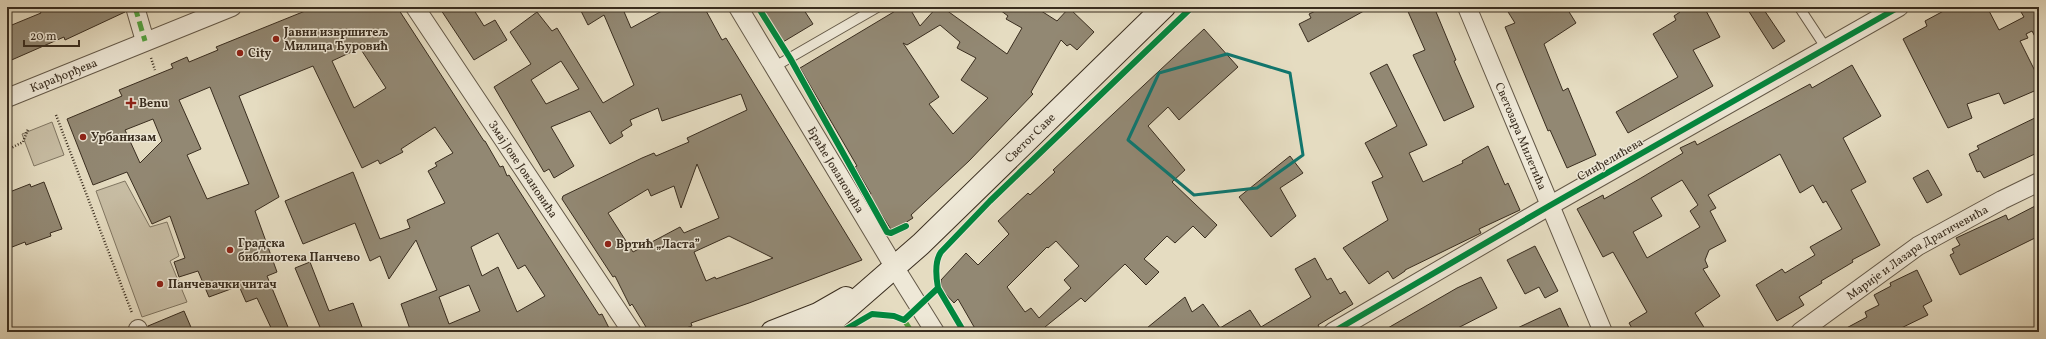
<svg xmlns="http://www.w3.org/2000/svg" width="2046" height="339" font-family="Vollkorn,serif">
<style>
.green{fill:#c8bea5;stroke:#807662}
.building{fill:#928873;stroke:#392d1f;fill-rule:evenodd}
.lines{fill:none;stroke-linecap:round;stroke-linejoin:round}
.lane-casing{stroke:#645948;stroke-width:11}
.street-casing{stroke:#645948;stroke-width:20}
.secondary-casing{stroke:#392d1f;stroke-width:24}
.path{stroke:#392d1f;stroke-width:2.5;stroke-dasharray:1 2;stroke-linecap:butt}
.lane{stroke:#eee8d7;stroke-width:9}
.street{stroke:#eee8d7;stroke-width:18}
.secondary{stroke:#eee8d7;stroke-width:22}
.quiet{stroke:#53a441;stroke-width:5;stroke-dasharray:10 5;stroke-linecap:butt}
.cycleway-casing{stroke:#eee8d7;stroke-width:8}
.cycleway{stroke:#00873e;stroke-width:6}
.marked{fill:none;stroke:#0f766e;stroke-width:3;stroke-linejoin:round}
.poi-dot{fill:#8f2418;stroke:#eee8d7;stroke-width:1.5}
.labels{text-anchor:middle;stroke-width:3;stroke-linejoin:round;paint-order:stroke}
.poi-label{font-size:12px;font-weight:bold;fill:#392d1f;stroke:#eee8d7;text-anchor:start}
.street-label{font-size:12px;fill:#392d1f;stroke:#eee8d7}
</style>
<rect width="100%" height="100%" fill="#e5dcc1"/>
<filter id="stains"><feTurbulence type="fractalNoise" baseFrequency=".005" numOctaves="4"/><feColorMatrix values="0 0 0 0 .2 0 0 0 0 .09 0 0 0 0 .02 0 0 0 .5 -.17"/></filter>
<radialGradient id="worn" r=".72"><stop offset=".6" stop-color="#630" stop-opacity="0"/><stop offset="1" stop-color="#630" stop-opacity=".3"/></radialGradient>
<!-- green -->
<path class="green" d="M52,122L64,155L34,166L22,134Z
M125,181L150,227L167,222L179,256L170,261L187,302L142,317L96,191Z"/>
<!-- building -->
<path class="building" d="M38,7H125V12L65,40L64,37L7,62V27L41,13Z
M315,7H397L484,141H485L500,167L503,166L507,176L509,175L599,315L602,314L611,332H411L401,304L437,290L416,240L389,279L380,256L370,261L355,223L303,244L285,201L353,172L380,239L410,228L407,220L445,203L428,171L437,166L435,163L453,153L435,127L401,149L403,152L380,164L378,160L362,168L313,66L239,96L279,197L255,211L277,272L267,276L290,332H273L257,298L246,302L239,286L209,297L198,271L179,277L174,262L185,258L170,216L152,224L127,172L93,185L67,119L122,96L119,90L173,68L171,64L187,57L189,62L218,50L216,47ZM360,48L386,88L354,108L332,61ZM210,87L249,184L207,199L187,155L201,149L179,100ZM153,119L162,141L140,163L125,130ZM498,233L518,269L525,265L545,296L517,312L498,267L482,276L471,247ZM469,285L480,311L449,324L439,297Z
M439,7H472L484,26L495,20L507,40L474,60Z
M579,7H622L631,28L669,7H704L722,40L726,38L862,260L749,303L691,323L692,326L674,332H649L632,304L630,306L615,276L613,277L562,199L563,196L642,158L654,153L656,156L689,142L687,138L747,110L741,94L662,121L658,108L630,120L632,125L621,132L623,136L610,144L590,111L551,127L574,166L554,178L549,169L544,172L494,87L531,64L510,32L537,12L552,31L557,28L603,103L634,85L604,15L588,25ZM561,61L579,89L546,104L531,80ZM697,164L719,218L684,233L680,227L633,252L608,213L648,189L651,196L674,186L681,208ZM729,236L773,258L716,279L715,277L706,281L694,252Z
M762,7H802L813,24L783,42Z
M902,7H909L920,26L937,7H942L1007,54L1022,28L1006,19L1008,16L996,7H1035L1057,21L1069,8L1094,32L1077,50L1070,44L1067,46L1061,40L1031,92L1033,94L969,161L911,215L913,218L892,231L869,195L871,194L855,167L857,166L800,68ZM940,25L960,42L957,48L976,58L961,80L988,98L953,134L929,104L939,97L903,43L907,45Z
M1324,7H1371L1308,42L1299,24L1311,18L1309,14Z
M1406,7H1434L1456,60L1454,61L1474,107L1444,121L1413,55L1425,50Z
M1505,7H1566L1576,23L1544,44L1563,91L1568,88L1596,155L1567,168L1550,130L1548,131L1505,27L1515,23Z
M1677,7H1704L1720,37L1693,50L1713,86L1628,133L1616,112L1678,77L1653,34L1676,20L1674,16L1680,12Z
M1746,7H1762L1785,41L1773,49Z
M1951,7H1987L1999,30L2024,17L2018,7H2039V44L2032,31L2026,34L2028,38L2020,41L2039,79V89L2004,104L1999,93L1967,104L1972,118L1948,128L1903,39L1927,26L1925,21Z
M1204,29L1238,67L1179,120L1168,107L1148,126L1185,170L1172,182L1217,225L1205,238L1193,226L1175,243L1167,236L1144,259L1159,272L1146,285L1125,264L1085,302L1081,298L1045,327L1049,332H977L958,299L954,303L941,289V280L966,253L978,265L1009,234L998,221L1028,193L1030,195L1055,172L1053,170ZM1056,241L1079,266L1064,280L1071,288L1039,318L1031,308L1025,312L1007,287L1047,247L1048,248Z
M1387,64L1427,145L1409,153L1423,182L1463,163L1462,161L1488,146L1505,185L1508,183L1520,210L1479,229L1481,233L1405,270V271L1393,279L1388,271L1369,284L1343,248L1388,220L1372,182L1383,177L1365,143L1397,126L1370,73Z
M1852,65L1881,116L1843,138L1866,182L1851,190L1880,245L1852,260L1853,262L1821,281L1822,283L1799,297L1804,305L1777,321L1756,285L1782,269L1785,273L1815,255L1810,247L1842,229L1826,201L1823,203L1813,185L1800,193L1780,154L1708,195L1716,208L1710,211L1726,241L1709,250L1705,260L1708,267L1703,269L1720,296L1695,313L1707,332H1634L1629,323L1647,312L1613,252L1603,257L1577,209L1603,195L1604,199L1641,178L1683,153L1680,148L1695,141L1697,145L1810,84L1812,88ZM1682,180L1698,205L1690,211L1700,227L1647,258L1633,232L1662,216L1651,198Z
M2039,116V152L1984,178L1980,171L1977,172L1969,154L1979,149L1977,146Z
M1290,156L1303,173L1280,188L1296,216L1271,237L1239,197Z
M1928,170L1942,195L1927,203L1913,178Z
M44,182L62,229L50,233L51,236L26,245L25,242L7,249V193L30,184L31,187Z
M2039,204V236L1960,275L1950,255L1954,253L1952,249L1960,245L1956,238L2006,215L2008,220Z
M1535,246L1558,291L1545,298L1539,287L1525,294L1507,260Z
M1315,258L1327,280L1331,278L1340,294L1345,291L1353,304L1318,325L1322,332H1142L1185,297L1192,312L1203,304L1220,328L1250,310L1261,327L1311,297L1295,269Z
M310,262L329,311L353,303L364,332H322L295,268Z
M1917,270L1932,301L1923,306L1928,315L1893,332H1839L1867,317L1865,312L1879,305L1874,295L1891,286L1890,283Z
M1481,277L1497,308L1450,332H1381L1457,288Z
M1560,308L1569,328L1560,332H1509Z
M184,311L193,332H149L148,326Z"/>
<g class="lines">
<defs>
<path id="lane" d="M1799,7L1826,48
M774,67L878,7"/>
<g id="street">
<path d="M135,7L145,41"/>
<path id="s1" d="M415,7L632,332"/>
<path id="s2" d="M738,7L895,268L935,332"/>
<path id="s3" d="M1467,7L1603,332"/>
<path id="s4" d="M7,98L232,7"/>
<path d="M138,329L139,332"/>
<path d="M1333,332L1549,206L1899,7"/>
<path id="s5" d="M1800,332L1918,246L2002,200L2039,182"/>
</g>
<g id="secondary">
<path d="M772,332L818,314L846,298"/>
<path id="s6" d="M820,332L921,244L1164,7"/>
</g>
</defs>
<!-- lane casing -->
<use href="#lane" class="lane-casing"/>
<!-- street casing -->
<use href="#street" class="street-casing"/>
<!-- secondary casing -->
<use href="#secondary" class="secondary-casing"/>
<!-- path -->
<path class="path" d="M151,58L155,70
M56,115L132,313
M7,150L23,142L28,129"/>
<!-- lane -->
<use href="#lane" class="lane"/>
<!-- street -->
<use href="#street" class="street"/>
<!-- secondary -->
<use href="#secondary" class="secondary"/>
<!-- quiet -->
<path class="quiet" d="M135,7L145,41
M904,320L912,332"/>
<defs>
<path id="cycleway" d="M758,7L790,58L887,232L891,233L906,226
M938,288L964,332
M841,332L872,314L894,316L904,320L938,288C936,277 934,262 941,252L990,201L1192,7
M1333,332L1549,206L1899,7"/>
</defs>
<!-- cycleway casing -->
<use href="#cycleway" class="cycleway-casing"/>
<!-- cycleway -->
<use href="#cycleway" class="cycleway"/>
</g>
<!-- marked area -->
<path class="marked" d="M1227,54L1290,73L1303,155L1257,188L1194,195L1128,140L1159,73Z"/>
<!-- markers -->
<g class="poi-dot">
<circle cx="276" cy="39" r="4"/>
<circle cx="240" cy="53" r="4"/>
<path d="M129 97h4v4h4v4h-4v4h-4v-4h-4v-4h4z"/>
<circle cx="83" cy="137" r="4"/>
<circle cx="608" cy="244" r="4"/>
<circle cx="230" cy="250" r="4"/>
<circle cx="160" cy="284" r="4"/>
</g>
<g class="labels">
<!-- poi labels -->
<g class="poi-label">
<text x="284" y="36">Јавни извршитељ<tspan x="284" dy="14">Милица Ђуровић</tspan></text>
<text x="248" y="57">City</text>
<text x="139" y="107">Benu</text>
<text x="91" y="141">Урбанизам</text>
<text x="238" y="247">Градска<tspan x="238" dy="14">библиотека Панчево</tspan></text>
<text x="616" y="248">Вртић „Ласта”</text>
<text x="168" y="288">Панчевачки читач</text>
</g>
<!-- street labels -->
<g class="street-label">
<text dy="4" stroke="none"><textPath href="#s4" startOffset="61">Карађорђева</textPath></text>
<text dy="4" stroke="none"><textPath href="#s3" startOffset="140">Светозара Милетића</textPath></text>
<text dy="4" stroke="none"><textPath href="#s6" startOffset="286">Светог Саве</textPath></text>
<text transform="translate(1610 159) rotate(-30)" y="4">Синђелићева</text>
<text dy="4" stroke="none"><textPath href="#s1" startOffset="195">Змај Јове Јовановића</textPath></text>
<text dy="4" stroke="none"><textPath href="#s2" startOffset="190">Браће Јовановића</textPath></text>
<text dy="4" stroke="none"><textPath href="#s5" startOffset="142">Марије и Лазара Драгичевића</textPath></text>
</g>
</g>
<!-- margin -->
<rect width="2046" height="339" fill="none" stroke="#e5dcc1" stroke-width="24"/>
<rect x="8" y="8" width="2030" height="323" fill="none" stroke="#392d1f" stroke-width="2"/>
<rect x="12" y="12" width="2022" height="315" fill="none" stroke="#392d1f"/>
<!-- scale -->
<path d="M24 40v6h55v-6" fill="none" stroke="#392d1f" stroke-width="2"/>
<text x="30" y="40" font-size="12" fill="#392d1f" stroke="#eee8d7" stroke-width="3" paint-order="stroke">20 m</text>
<rect width="100%" height="100%" filter="url(#stains)"/>
<rect width="100%" height="100%" fill="url(#worn)"/>
</svg>
